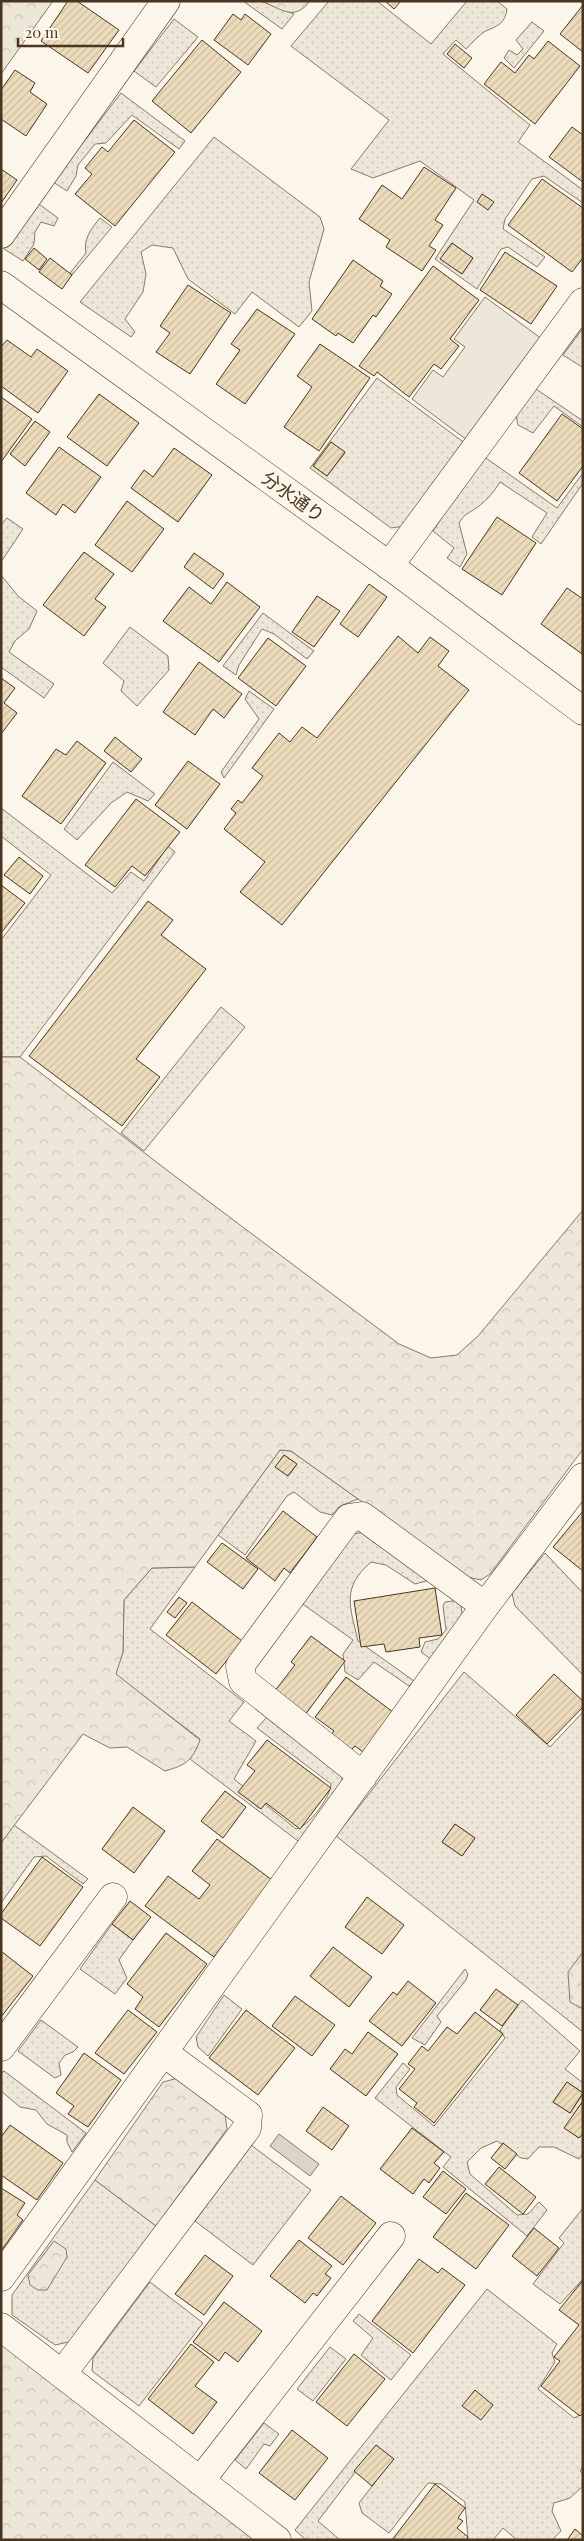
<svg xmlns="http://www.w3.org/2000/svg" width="584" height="2541" font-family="'Playfair Display','Noto Sans JP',serif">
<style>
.grass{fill:url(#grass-dots);stroke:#887966;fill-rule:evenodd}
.forest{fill:url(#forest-crowns);stroke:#887966}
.parking{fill:#ede7d9;stroke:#887966}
.water{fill:#dcd4c6;stroke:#887966}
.building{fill:url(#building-hatch);stroke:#4a3520}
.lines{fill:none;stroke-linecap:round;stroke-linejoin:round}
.street-casing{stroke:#4a3520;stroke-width:29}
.secondary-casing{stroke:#4a3520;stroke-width:29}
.street{stroke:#fbf6e9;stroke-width:28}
.secondary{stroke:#fbf6e9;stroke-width:28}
.labels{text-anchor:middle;stroke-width:4;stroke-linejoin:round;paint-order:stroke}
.street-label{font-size:18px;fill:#4a3520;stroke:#fbf6e9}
</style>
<defs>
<pattern id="grass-dots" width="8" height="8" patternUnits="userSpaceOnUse" patternTransform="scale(1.25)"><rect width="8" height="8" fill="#ede6d9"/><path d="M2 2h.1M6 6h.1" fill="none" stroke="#cdc6ba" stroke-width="1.8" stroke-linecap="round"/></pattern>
<pattern id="forest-crowns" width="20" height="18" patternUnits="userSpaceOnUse" patternTransform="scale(1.25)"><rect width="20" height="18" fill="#ede6d9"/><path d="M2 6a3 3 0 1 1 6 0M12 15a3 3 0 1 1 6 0" fill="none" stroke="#cdc6ba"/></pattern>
<pattern id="building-hatch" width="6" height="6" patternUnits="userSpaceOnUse" patternTransform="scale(1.25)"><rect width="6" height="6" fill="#ecdcbc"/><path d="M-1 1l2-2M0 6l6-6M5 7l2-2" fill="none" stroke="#ccbda1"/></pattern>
</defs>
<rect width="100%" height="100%" fill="#fbf6e9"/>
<!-- grass -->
<path class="grass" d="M243,1H261L294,14L282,29Z
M329,1H377L431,44L467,1H497L507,9C505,25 496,26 484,32C478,36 471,44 466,49L456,40L443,54L530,125L518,142L583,190V203L544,176L532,179L505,219L503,229L545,257L537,267L508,247L501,249L477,289L435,259L474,200L420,161L373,178L351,169L389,120L291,46ZM452,243L473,258L462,274L441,259Z
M174,19L198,37L156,87L134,71Z
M532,22L544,31L514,68L504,58L509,50L517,55L523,49L516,40Z
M121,93L185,141L179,149L132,115L106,143L95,144L78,165L76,176L67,191L53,182Z
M214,137L320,217L324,229L309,282L312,311L299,327L252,292L235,314L188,279L173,248L152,245L141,252L146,274L143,292L125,319L135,332L131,337L80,302Z
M36,202L58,218L54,226L41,222L35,232L34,244L23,261L4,249L7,242Z
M100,218L112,227L72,275L70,273L86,253C83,239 91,229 100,218Z
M583,328V365L582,367L563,355Z
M377,378L466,444L405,526L391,528L310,468ZM331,442L345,453L327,476L313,466Z
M536,389L583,421V427L554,406L533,433L518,425L516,416Z
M483,456L557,508L583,473V483L541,544L532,537L547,513L500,482C494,492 487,500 478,507C469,513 464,514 459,523L467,554L460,567L447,558L454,548L433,531Z
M7,518L23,529L1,562V525Z
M1,575L18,596L37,611L29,629L15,641L9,652L54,684L44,698L1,667Z
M263,613L314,651L307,659L274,634L262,629L239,665L236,675L223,666Z
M130,627L168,656L169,670L137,706L121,691L124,681L103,663Z
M249,691L274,709L224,778L221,772L259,719L245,699Z
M113,762L155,794L148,801L127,792L111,803L77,840L64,829Z
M1,808L112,893L131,872L144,881L168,846L175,852L20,1057H1V940L51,875L1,836Z
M221,1007L245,1027L144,1151L121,1133Z
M280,1450L291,1451L358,1499L340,1506L332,1515L320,1512L294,1492L287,1496L245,1555L218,1535ZM284,1455L297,1464L288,1476L276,1467Z
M364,1532L430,1580L415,1584L386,1565L371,1562C341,1588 350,1606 358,1641L414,1681L409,1686L374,1662L358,1680L345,1672L343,1654L353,1640L300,1602L348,1535Z
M545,1553L583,1593V1675L515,1606L512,1593Z
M195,1567L150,1629L244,1702L229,1721L256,1741L234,1779L296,1829C309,1826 330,1798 331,1784L257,1728L267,1717L342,1773V1788L302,1844L190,1759L200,1739L115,1674L123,1652L124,1600L152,1568Z
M460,1600L463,1620L432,1660L421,1652L425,1642L438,1639L446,1630L443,1606L445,1602Z
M464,1672L550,1747L583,1712V2032L336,1836ZM455,1824L475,1838L462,1856L442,1842Z
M14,1825L88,1879L83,1884L46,1856L34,1857L1,1903V1843Z
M112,1924L133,1940L119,1960L127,1978L115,1994L80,1969Z
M465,1969L468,1974L466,1980L437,2016L441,2022L425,2045L412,2038Z
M224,1995L242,2009L208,2056L198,2047L196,2037Z
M522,2000L580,2051L565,2069L583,2083V2093L567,2082L553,2102L570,2113L583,2094V2101L565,2128L579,2138L583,2134V2154L579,2159L554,2147H539L528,2159L521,2158L497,2141L481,2148L467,2162L470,2174L517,2215L528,2214L539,2202L547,2210L527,2236L443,2167L451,2157L375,2098L403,2063L410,2069L396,2087L397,2095L434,2126L505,2038L500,2030Z
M41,2020L78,2047L73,2052L65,2055L59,2063L61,2075L55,2078L18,2051Z
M4,2071L86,2133L72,2152L67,2142V2135L47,2124L36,2110L20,2107L1,2091V2074Z
M251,2145L311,2190L253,2265L195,2221Z
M95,2180L156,2226L73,2341L55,2345L12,2315V2295Z
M583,2208V2279L560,2304L533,2284L564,2243L559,2238Z
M150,2282L203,2323L139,2406L92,2371L93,2358Z
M487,2289L557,2344L552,2353L555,2362L538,2389L574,2418L583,2413V2466L580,2471L583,2474V2486L570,2498L554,2503L552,2511L561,2531L552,2540H517L503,2528L493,2540H468L465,2502L441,2484L428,2483L389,2533L362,2513L359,2503L393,2459L376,2445L318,2521L340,2540H306L295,2530Z
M359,2314L411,2355L391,2380L361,2355L373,2338L353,2321Z
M330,2347L346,2359L313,2401L297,2389Z
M264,2423L279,2434L270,2446L264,2444L246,2469L235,2460Z"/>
<!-- forest -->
<path class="forest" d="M1,1H53L1,74Z
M261,1H310C294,22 282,9 261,1Z
M1,1057H20L168,1171L399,1344L431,1358L457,1355L478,1336L583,1210V1449L490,1574L481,1580L467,1577L291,1451L280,1450L195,1567L152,1568L124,1600L123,1652L116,1674L200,1740C192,1761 186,1765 165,1771L127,1747L110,1748L83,1734L1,1843Z
M583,1952V2009L570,2002L568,1972Z
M178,2078L225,2114L227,2129L156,2226L95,2180L163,2082Z
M54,2241L66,2249L67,2257L47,2290H38L30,2285L28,2275Z
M1,2342L258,2540H1Z"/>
<!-- parking -->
<path class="parking" d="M485,297L542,339L467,440L412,399L433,370L443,377L465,347L454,339Z"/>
<!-- water -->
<path class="water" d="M279,2134L319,2164L310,2176L270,2146Z"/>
<!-- building -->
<path class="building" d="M68,1H77L119,30L88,73L41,41Z
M385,1H401L394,9Z
M583,5V52L560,34Z
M233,14L241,20L245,14L271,34L248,65L214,40Z
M202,40L241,72L191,133L152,101Z
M548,41L580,66L535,124L484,84L501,62L515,73L529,55L534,59Z
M455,44L472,58L464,68L447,54Z
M15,70L35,83L30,92L47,104L26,136L1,119V90Z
M134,120L175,152L115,226L75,194L92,174L85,168L102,147L108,152Z
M572,127L583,135V182L549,157Z
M424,167L456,188L435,220L443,225L429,246L436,250L422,271L386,247L390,240L359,219L382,185L402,199Z
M1,169L17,180L1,203Z
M542,179L583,208V258L572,272L508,225Z
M482,194L494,202L488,210L477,202Z
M452,243L473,258L462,274L440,259Z
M34,248L47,259L39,270L25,259Z
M505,252L557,286L531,324L480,290Z
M50,258L72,275L62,289L39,272Z
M353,260L383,281L380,286L392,294L376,317L373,315L353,343L338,333L336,336L312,319Z
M433,266L479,300L450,339L459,346L441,369L434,364L409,397L377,372L374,376L359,366Z
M188,285L231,313L190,374L156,352L170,333L160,326Z
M257,309L295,334L245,404L216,384L240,350L231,344Z
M7,340L31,357L37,349L68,371L38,413L1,386V347Z
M320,344L370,378L319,451L284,427L312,387L297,376Z
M99,394L139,423L107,466L67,437Z
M1,397L32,419L1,462Z
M562,414L583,429V466L557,501L519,473Z
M35,421L50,432L25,466L10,454Z
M331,442L345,452L327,476L313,466Z
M59,447L101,477L75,513L63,504L56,515L26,493Z
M174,448L212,475L178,522L131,488L144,470L153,477Z
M127,501L164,529L132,572L95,545Z
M497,517L536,543L502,595L462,569Z
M84,552L114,574L95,599L106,607L84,636L43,605Z
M194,553L224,574L213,589L184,567Z
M227,582L260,607L219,662L163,621L189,587L211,604Z
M369,584L387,597L358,637L340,624Z
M567,588L583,599L582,654L541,624Z
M317,596L340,611L314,647L292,632Z
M398,636L418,653L430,637L449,651L438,666L469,690L282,925L240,892L265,862L224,829L236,813L231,809L238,800L242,803L263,776L252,768L279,733L290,742L302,727L317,738Z
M268,638L306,666L276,706L238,678Z
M199,662L242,694L224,718L213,709L195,735L163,712Z
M1,678L15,688L4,703L17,713L1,734Z
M115,737L142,759L131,772L104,751Z
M77,741L106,763L61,824L22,796L56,749L66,755Z
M188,761L220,784L187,829L155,805Z
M136,799L180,832L145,876L132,866L115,887L85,865Z
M19,857L43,876L30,894L4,875Z
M1,885L25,903L1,933Z
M148,901L173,920L161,935L206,969L136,1059L160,1077L122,1126L29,1056Z
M284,1455L297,1464L288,1476L275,1467Z
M283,1511L317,1537L290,1573L284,1568L275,1581L246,1558Z
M583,1511V1571L553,1547Z
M222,1543L258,1569L243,1589L207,1562Z
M435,1588L442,1635L419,1638L420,1647L386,1652L384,1644L361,1647L354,1601Z
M179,1597L187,1603L175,1618L167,1612Z
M192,1602L242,1641L216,1674L166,1635Z
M311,1636L345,1661L305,1715L274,1692L295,1665L291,1662Z
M554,1674L583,1701V1707L547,1744L516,1715Z
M346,1677L393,1712L363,1752L355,1746L351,1750L331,1735L334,1731L315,1717Z
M267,1740L331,1788L300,1829L266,1803L261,1809L238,1792L255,1771L247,1765Z
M225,1791L246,1807L223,1838L201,1821Z
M133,1807L165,1831L134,1873L102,1849Z
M455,1824L475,1838L462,1856L442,1842Z
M217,1839L272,1880L214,1957L145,1906L168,1876L199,1899L210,1885L192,1871Z
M42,1857L83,1887L40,1946L1,1918V1914Z
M367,1897L404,1925L382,1954L345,1927Z
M130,1901L151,1917L133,1940L112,1924Z
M166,1933L207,1964L159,2027L135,2009L143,1997L127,1984Z
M333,1947L372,1977L349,2007L310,1976Z
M1,1951L33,1976L1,2017Z
M408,1981L436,2003L402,2046L369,2021L393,1992L397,1995Z
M496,1989L518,2005L502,2026L480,2010Z
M295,1996L335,2025L312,2056L272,2026Z
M128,2010L157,2032L124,2074L95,2053Z
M246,2010L295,2048L258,2095L209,2058Z
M475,2012L503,2034L434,2123L414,2107L417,2103L399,2089L415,2069L408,2064L422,2046L428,2051L447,2027L457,2034Z
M368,2032L398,2054L366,2096L330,2069L345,2049L352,2054Z
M84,2053L121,2080L88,2127L68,2114L74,2106L56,2093Z
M567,2082L583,2093L570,2113L553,2102Z
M583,2101V2134L579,2138L564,2128Z
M323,2107L349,2126L332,2150L306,2131Z
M10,2125L63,2163L37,2200L1,2175V2137Z
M412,2128L444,2152L434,2163L440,2168L429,2183L424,2179L413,2194L380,2169Z
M503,2143L517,2154L505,2169L491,2158Z
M499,2167L536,2197L523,2214L485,2184Z
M443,2171L466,2189L446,2214L423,2197Z
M1,2188L25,2203L17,2215L23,2220L1,2251Z
M466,2193L509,2225L476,2269L433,2237Z
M341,2196L376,2223L343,2265L308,2238Z
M534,2228L559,2248L537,2276L512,2256Z
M299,2240L332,2266L325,2274L331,2278L317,2296L313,2293L305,2303L270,2276Z
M205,2255L233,2276L204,2315L175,2294Z
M419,2259L438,2273L442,2268L465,2285L413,2353L372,2321Z
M583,2280V2413L580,2416L541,2386L560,2361L554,2357L579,2325L559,2310Z
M224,2302L262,2331L238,2362L225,2352L219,2361L193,2342Z
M191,2344L214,2362L195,2386L217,2402L193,2434L148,2399Z
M354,2354L385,2379L347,2426L316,2402Z
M475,2390L493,2405L481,2420L462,2406Z
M292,2430L328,2458L295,2500L259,2473Z
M376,2445L394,2459L372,2486L354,2471Z
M435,2484L465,2508L458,2518L463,2521L457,2528L468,2537L466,2540H392Z
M575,2529L583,2536V2540H567Z"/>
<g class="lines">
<defs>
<path id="street" d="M1,234L166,1
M389,566L583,302
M363,1776L243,1681L240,1666L349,1518L362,1516L485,1606
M1,2047L113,1897
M1,2277L485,1606L583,1477
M62,2374L247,2128L248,2115L163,2052
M200,2481L391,2236"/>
<path id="secondary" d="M1,285L398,572L583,711
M1,2327L277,2540"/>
</defs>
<!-- street casing -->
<use href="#street" class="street-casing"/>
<!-- secondary casing -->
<use href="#secondary" class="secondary-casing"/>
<!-- street -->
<use href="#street" class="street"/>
<!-- secondary -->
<use href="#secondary" class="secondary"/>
</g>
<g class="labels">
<!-- street labels -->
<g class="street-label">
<text transform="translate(293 497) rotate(36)" y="6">分水通り</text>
</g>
</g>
<!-- border -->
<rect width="584" height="2541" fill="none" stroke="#4a3520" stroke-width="5"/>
<!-- scale -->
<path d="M18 38v8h105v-8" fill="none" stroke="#4a3520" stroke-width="2.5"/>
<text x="25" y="38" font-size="15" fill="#4a3520" stroke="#fbf6e9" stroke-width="4" paint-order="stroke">20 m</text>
</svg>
